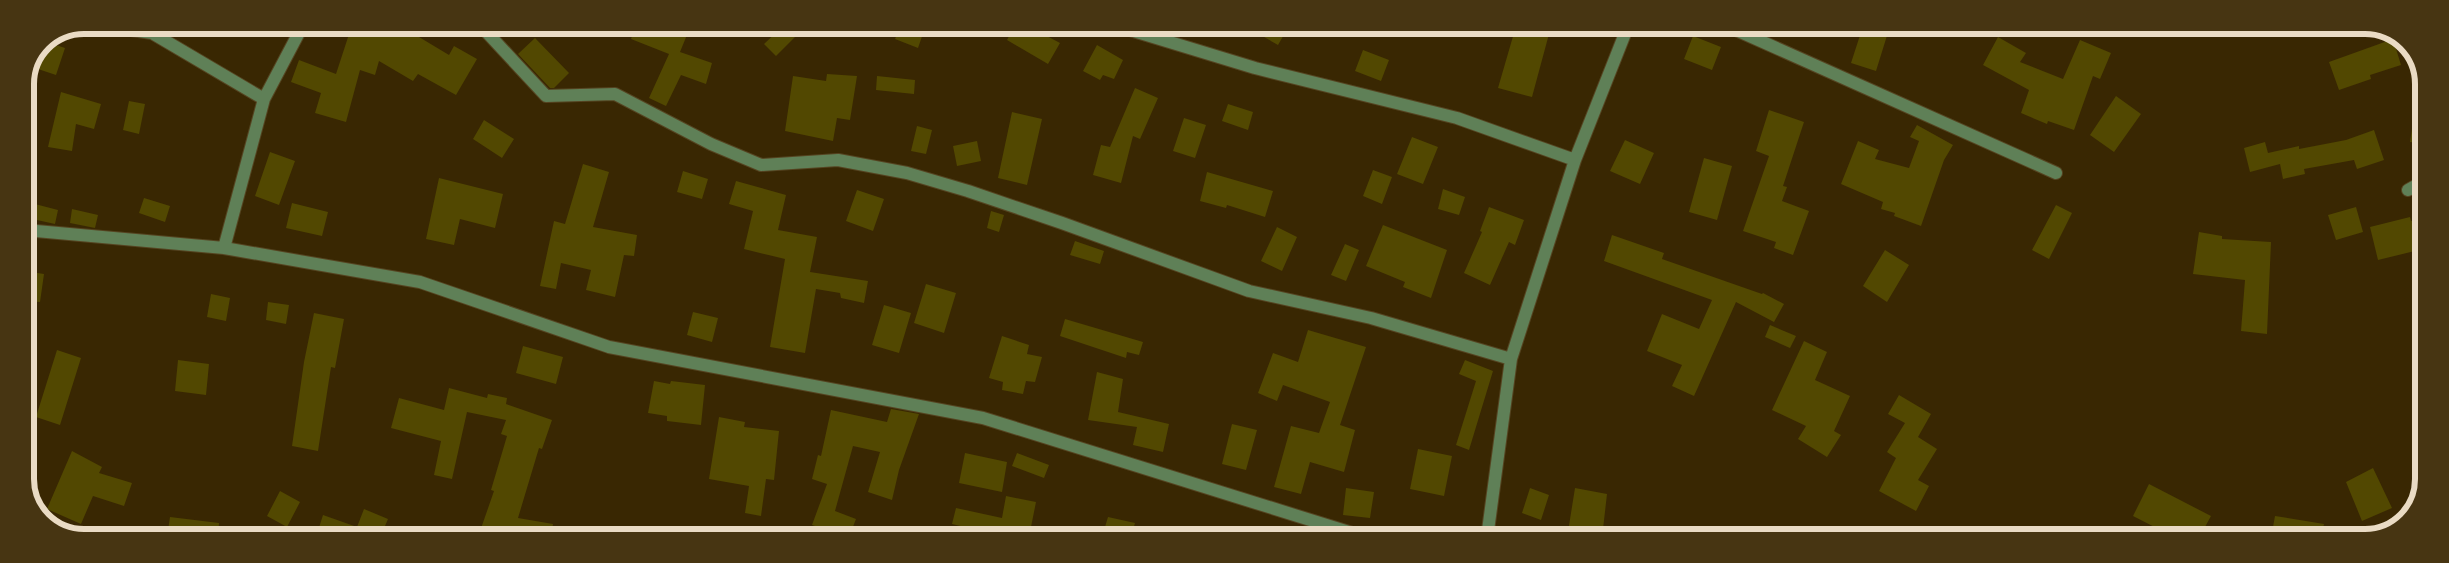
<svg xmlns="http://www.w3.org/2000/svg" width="2449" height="563" font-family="Barlow,sans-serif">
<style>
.building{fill:#524801}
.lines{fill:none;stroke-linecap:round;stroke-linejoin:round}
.minor-casing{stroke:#554421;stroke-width:14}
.minor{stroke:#5f8057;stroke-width:12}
.rim{fill:none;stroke:#eadbc4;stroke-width:6}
</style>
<rect width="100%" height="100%" fill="#392702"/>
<!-- building -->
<path class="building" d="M352,25H399L449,55L454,46L477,59L456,95L418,74L413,81L379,61L375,75L360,70L346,122L315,113L321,93L291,82L299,60L336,74Z
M636,25H691L680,52L712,63L706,84L681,75L666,106L649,98L669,54L631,39Z
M901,25H926L918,48L895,39Z
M1015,25L1048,26L1043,34L1060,43L1048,64L1007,40Z
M783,26L795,37L776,56L764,44Z
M1245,26H1289L1278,45Z
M1516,26H1545L1543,33L1549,34L1532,97L1498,88Z
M1863,26H1890L1876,71L1851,63Z
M1693,36L1721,47L1712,70L1684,59Z
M1998,37L2026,53L2020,62L2063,79L2080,40L2111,53L2100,79L2093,76L2074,130L2048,121L2047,124L2021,113L2029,90L1983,65Z
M535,38L569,73L554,88H550L518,54Z
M2393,39L2401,65L2370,75L2371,79L2339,90L2329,62Z
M44,41L65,48L56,75L35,68Z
M1097,45L1123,60L1114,79L1103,75L1100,80L1083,71Z
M1363,50L1389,60L1381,81L1355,71Z
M827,74L857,76L850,120L837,118L833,141L785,131L793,76L826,81Z
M877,76L915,80L914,94L876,90Z
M1135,88L1158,98L1140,139L1133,136L1121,183L1093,175L1101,145L1110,147Z
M61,92L101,104L94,129L76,124L72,151L48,147Z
M2116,96L2141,114L2114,152L2090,135Z
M129,101L145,104L139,134L123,130Z
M2416,102L2424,103V144L2410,142Z
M1228,104L1253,112L1248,130L1222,121Z
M1769,110L1804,122L1783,186L1787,187L1782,201L1809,211L1793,255L1774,248L1776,242L1743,231L1769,156L1756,151Z
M1012,112L1042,119L1027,185L998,178Z
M1184,118L1206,125L1195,158L1173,151Z
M484,120L514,139L502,158L473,139Z
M1917,125L1953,145L1944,160L1921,226L1894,216L1895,213L1881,209L1883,202L1841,184L1858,141L1879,150L1875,159L1909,168L1919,141L1910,137Z
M917,126L932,130L926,154L911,151Z
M2374,130L2384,160L2357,169L2354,160L2304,169L2305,174L2283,179L2280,164L2250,172L2244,148L2265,142L2268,153L2299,146V149L2346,140Z
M1412,137L1438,147L1423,184L1397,174Z
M1625,140L1654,153L1640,184L1610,171Z
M977,141L981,161L957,166L953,146Z
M270,152L295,161L279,205L255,196Z
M1704,158L1732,166L1717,220L1689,212Z
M583,164L609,172L593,227L637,235L634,256L624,255L615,297L586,290L591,270L561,263L556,289L540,286L554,221L565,224Z
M1373,170L1392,177L1382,204L1363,196Z
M683,171L708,179L702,199L677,192Z
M1207,172L1273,191L1265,217L1227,205L1226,208L1200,201Z
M439,178L503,194L495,228L460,219L454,245L426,239Z
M736,181L786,195L778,230L817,237L810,272L868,281L864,303L841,298L840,293L816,289L805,353L770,347L785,259L744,249L753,211L729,204Z
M1443,189L1465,197L1459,215L1438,209Z
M857,190L884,199L873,231L846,221Z
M144,198L170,206L165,222L139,213Z
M31,203L58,210L55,224L28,218Z
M292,203L328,212L322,236L286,228Z
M2056,205L2072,213L2049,259L2032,250Z
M1489,207L1524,220L1515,245L1509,242L1490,285L1464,273L1482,232L1480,231Z
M2356,207L2363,232L2336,240L2328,215Z
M72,209L98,215L95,228L70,223Z
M991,211L1004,215L999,232L987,228Z
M2424,216L2423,249L2378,260L2370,227L2410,217L2411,221Z
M1383,225L1447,250L1431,298L1403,287L1405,282L1366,266Z
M1277,227L1297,237L1282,271L1261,261Z
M2199,232L2222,236V239L2271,242L2267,334L2241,331L2245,280L2193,274Z
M1612,235L1664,253L1662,259L1762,294L1763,293L1784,304L1774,322L1736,302L1694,396L1672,386L1682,365L1647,351L1662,314L1699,329L1712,300L1604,261Z
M1075,241L1104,251L1100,264L1070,255Z
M1345,244L1359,250L1346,281L1331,275Z
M1885,250L1909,265L1887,302L1863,286Z
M25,271L44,274L40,302L25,301Z
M926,284L956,293L944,333L914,323Z
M211,294L230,298L226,321L207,317Z
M268,302L289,305L286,324L266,320Z
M884,305L911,313L899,353L872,345Z
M693,312L718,318L712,342L687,335Z
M314,313L344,319L335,368L331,367L318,451L292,446L304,362Z
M1065,319L1143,342L1139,355L1127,352L1126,358L1060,336Z
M1770,325L1796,336L1790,348L1765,337Z
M1308,330L1366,347L1340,425L1355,430L1344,472L1310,462L1301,494L1274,487L1291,426L1319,433L1330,402L1283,385L1277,401L1258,393L1273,353L1298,362Z
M1002,336L1029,345L1027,354L1042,357L1035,382L1026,381L1023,394L1002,390L1003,382L989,378Z
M1804,341L1827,352L1815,380L1850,396L1834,431L1841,435L1827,457L1798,439L1806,426L1772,410Z
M523,346L563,357L556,384L516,373Z
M57,350L81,358L60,425L36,417Z
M178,360L209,364L206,395L175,391Z
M1465,360L1493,371L1469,450L1456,445L1476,381L1459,374Z
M1097,372L1123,379L1118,412L1169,424L1163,452L1133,445L1137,427L1088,420Z
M654,381L670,384L671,381L705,385L701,425L667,421V416L648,413Z
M449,388L487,398L488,394L507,398L506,404L552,420L542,449L539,448L518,518L553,524L551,537H478L494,491L491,490L507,436L501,434L506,420L467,412L452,479L434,475L441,441L391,428L399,398L444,410Z
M1899,395L1931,414L1918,437L1937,449L1918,480L1929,486L1916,511L1879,491L1896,458L1887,452L1905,423L1888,414Z
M891,409L919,414L899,470L892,500L868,492L880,452L853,446L835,511L856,519L849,537H815L818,527L812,525L827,484L812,479L818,455L821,456L831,410L887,422Z
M719,417L745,422L744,427L779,431L774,480L766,479L761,516L745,513L749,486L709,479Z
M1232,424L1257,430L1246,470L1222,464Z
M1418,449L1452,456L1444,496L1410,489Z
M72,451L102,467L99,473L132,483L124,506L93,496L81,524L47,509Z
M965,453L1007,462L1002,492L959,483Z
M1017,453L1049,465L1044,478L1012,466Z
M2373,468L2392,508L2362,521L2346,482Z
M2149,484L2211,516L2199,538H2176L2133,516Z
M1346,488L1374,492L1370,518L1343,515Z
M1530,488L1549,495L1541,520L1522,513Z
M1575,488L1607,494L1602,538H1567Z
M280,491L300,502L287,527L267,516Z
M1006,496L1036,502L1029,537H1006L952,524L956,508L1002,518Z
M364,509L388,519L385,526L410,532V537H316L323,515L357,527Z
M2275,516L2324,524L2321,538H2271Z
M170,517L219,523L218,537H167Z
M1108,517L1135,523L1131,537H1102Z"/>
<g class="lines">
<defs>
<path id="minor" d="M97,25L152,33L264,99
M480,25L546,96L615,94L711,144L761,165L838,160L907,173L968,191L1062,223L1249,291L1371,318L1511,359
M1117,26L1255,68L1457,118L1575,160
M1727,26L2056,173
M2408,190L2424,181
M25,230L224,248L420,282L609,347L983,418L1365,537
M224,248L264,99L303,25
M1487,538L1511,359L1575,160L1628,26"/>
</defs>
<!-- minor casing -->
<use href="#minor" class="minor-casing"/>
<!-- minor -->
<use href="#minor" class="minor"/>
</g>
<!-- crop -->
<path d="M0 0H2449V563H0ZM84 34H2365A50 50 0 0 1 2415 84V479A50 50 0 0 1 2365 529H84A50 50 0 0 1 34 479V84A50 50 0 0 1 84 34Z" fill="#473512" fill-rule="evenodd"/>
<path class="rim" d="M84 34H2365A50 50 0 0 1 2415 84V479A50 50 0 0 1 2365 529H84A50 50 0 0 1 34 479V84A50 50 0 0 1 84 34Z"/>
</svg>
